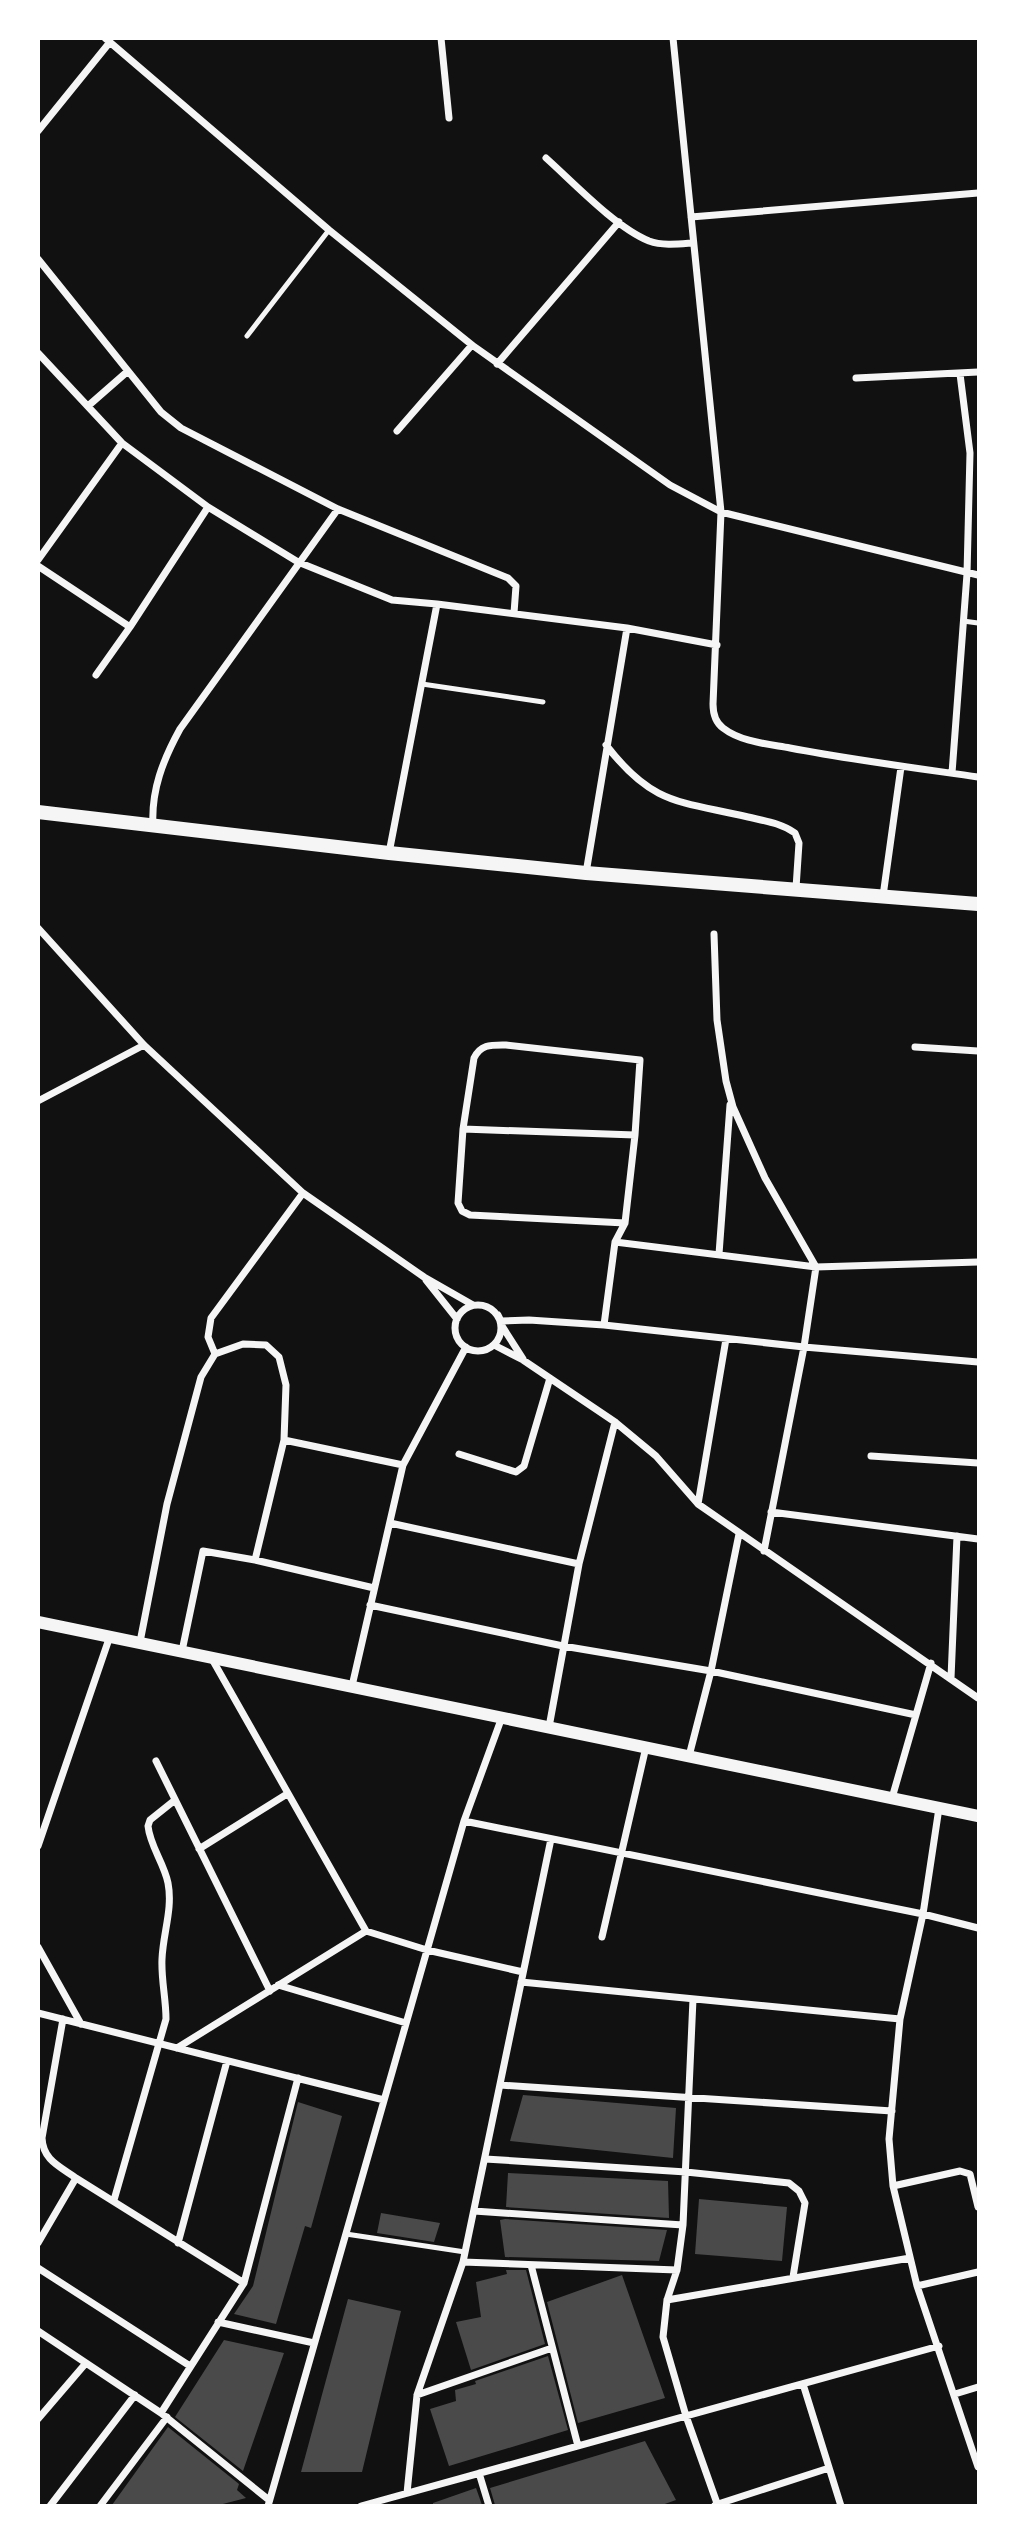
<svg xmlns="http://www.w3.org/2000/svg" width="1017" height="2544" font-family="'DM Sans',sans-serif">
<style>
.building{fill:#4a4a4a}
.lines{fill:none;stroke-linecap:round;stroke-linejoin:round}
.service{stroke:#f5f5f5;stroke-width:5}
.minor{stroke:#f5f5f5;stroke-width:7}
.tertiary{stroke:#f5f5f5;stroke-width:12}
.secondary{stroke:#f5f5f5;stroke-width:14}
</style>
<rect width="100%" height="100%" fill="#111"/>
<!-- building -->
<path class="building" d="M523,2095L676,2108L673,2158L510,2141Z
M298,2102L342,2116L311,2228L305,2226L276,2324L234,2314L253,2286Z
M508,2173L668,2181L669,2218L506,2207Z
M699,2199L787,2207L782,2261L695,2254Z
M381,2213L440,2223L434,2242L377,2233Z
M500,2220L505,2219L667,2230L659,2261L505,2257Z
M506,2270H526L545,2344L471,2370L456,2322L481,2317L476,2282L507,2274Z
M622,2275L665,2398L578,2423L547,2302Z
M348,2299L401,2311L362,2472H301Z
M224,2340L284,2353L243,2471L175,2417Z
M548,2356L568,2430L449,2466L430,2409L456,2401L455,2390L476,2384L475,2381Z
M168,2427L239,2484L237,2490L246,2498L219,2505H112Z
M645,2441L676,2500L662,2505H495L490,2488Z
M476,2488L482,2505H433V2503Z"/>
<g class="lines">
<!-- service -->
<path class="service" d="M247,336L329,230
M963,621L978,623
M422,684L543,702
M346,2234L465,2252"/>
<!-- minor -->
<path class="minor" d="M105,38L329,230L472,345L670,485L721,512L978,575
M441,38L449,118
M673,38L721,512L713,704C713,714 715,722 723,728C741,742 768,744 790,748C853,760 915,768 978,777
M38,131L110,42
M546,158C574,183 615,227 649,241C663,246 679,244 693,243
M691,217L978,193
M38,259L161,412L181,428L338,509L508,578L516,586L514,613
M38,353L122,443L208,507L298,562L392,600L437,604L389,853
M497,364L619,222
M856,378L978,372
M88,406L128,371
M397,431L472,345
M38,560L122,443
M38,566L130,627
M437,604L627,628L717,645
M96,675L130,627L208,507
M606,745C653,806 680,801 748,817C765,821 781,823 795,833L799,843L796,888
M952,773L967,574L970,453L960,374
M153,826C151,790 163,760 180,729L338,509
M586,873L627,628
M883,896L901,767
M38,928L144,1045L303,1193L424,1277L473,1305
M714,934L717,1020L726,1081L733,1107L765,1178L816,1267L804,1347L764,1551
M915,1047L978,1051
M38,1101L144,1045
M463,1129L635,1135
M615,1242L816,1267L978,1262
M719,1254L730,1105
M426,1280L457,1319
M455 1328a23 23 0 1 1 46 0a23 23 0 1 1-46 0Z
M498,1315L501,1321L529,1320L604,1325L804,1347L978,1362
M604,1325L615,1242L625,1223L635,1135L640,1060L506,1045C491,1045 481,1044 474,1058L463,1129L458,1203L462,1211L470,1215L625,1223
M502,1326L523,1359
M494,1345L523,1360L615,1422L656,1456L698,1504L978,1698
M215,1354L208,1337L211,1318L303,1193
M284,1440L403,1465
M459,1454L516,1472L524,1466L550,1378
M871,1456L978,1463
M698,1504L726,1339
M771,1512L978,1539
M390,1523L579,1564
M370,1605L563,1646L711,1671L916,1715
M140,1642L167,1504L201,1377L215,1354L243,1344L266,1345L279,1357L286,1385L284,1440L255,1560
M182,1651L203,1551L255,1560L374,1588
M212,1659L366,1931L427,1950L523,1972
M951,1678L957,1536
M352,1686L403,1465L466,1347
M549,1727L579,1564L615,1422
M689,1756L711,1671L739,1534
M156,1761L270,1991
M892,1798L931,1663
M939,1808L923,1914L900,2019L889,2139L893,2186L917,2286L978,2467
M464,1821L923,1914L978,1928
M38,1846L110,1636
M199,1849L287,1794
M602,1937L646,1747
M38,1947L81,2024
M521,1982L900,2019
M278,1985L406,2023
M693,1999L683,2225L677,2270L667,2300L663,2337L686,2416L718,2506
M38,2013L384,2100
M63,2019L42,2138C43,2160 59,2166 76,2178L244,2283
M177,2048L366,1931
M500,2085L892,2111
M485,2159L686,2172L789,2183L799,2191L805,2203L793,2277
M893,2186L960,2171L970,2174L978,2207
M114,2200L166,2019C166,1999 161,1979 162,1959C163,1933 173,1909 168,1883C164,1863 150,1846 148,1826L150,1820L175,1800
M474,2211L683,2225
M38,2243L76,2178
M178,2243L227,2061
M463,2262L677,2270
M531,2265L578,2446
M38,2268L190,2366
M917,2286L978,2272
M667,2300L910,2258
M218,2322L314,2343
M38,2331L161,2413L269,2500
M803,2384L841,2506
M955,2394L978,2387
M417,2395L552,2348
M161,2413L244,2283L298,2078
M38,2419L86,2363
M479,2473L489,2506
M407,2493L417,2395L463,2262L551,1839
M715,2505L829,2468
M50,2506L135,2395
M100,2506L167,2417
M268,2506L464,1821L502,1717
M361,2506L939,2346"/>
<!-- tertiary -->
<path class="tertiary" d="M38,1622L978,1816"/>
<!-- secondary -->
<path class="secondary" d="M38,812L389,853L586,873L978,904"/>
</g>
<!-- border -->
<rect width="1017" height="2544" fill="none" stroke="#ffffff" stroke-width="80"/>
</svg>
